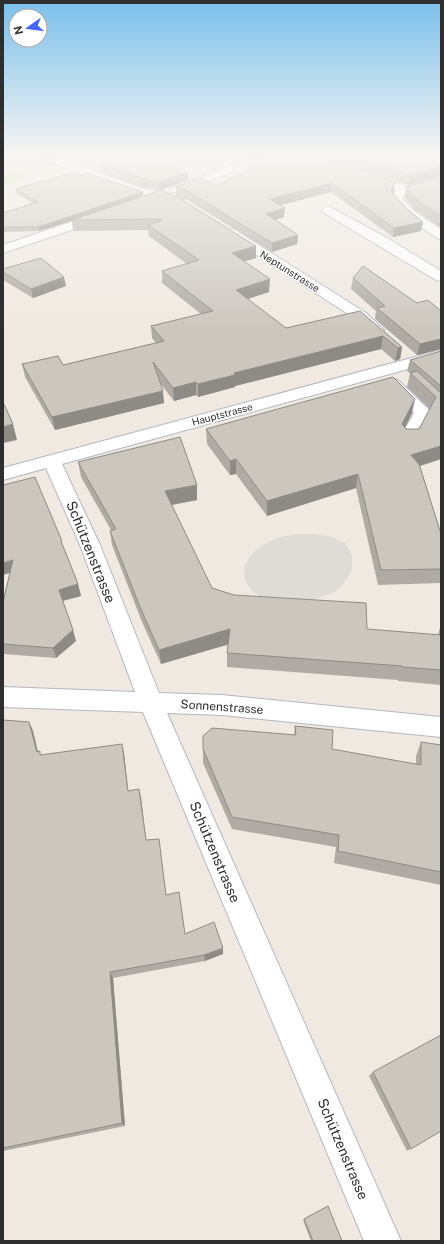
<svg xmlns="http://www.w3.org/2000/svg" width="444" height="1244" font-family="'Public Sans',sans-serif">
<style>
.pitch{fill:#c9ec9a}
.plaza{fill:#dfdcd8}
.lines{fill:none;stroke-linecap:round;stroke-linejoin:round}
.minor-casing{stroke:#b4b7c1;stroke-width:2}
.minor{fill:#fff;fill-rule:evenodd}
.wall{fill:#afaba4}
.shaded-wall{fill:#8e8b86}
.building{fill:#cbc7bf;stroke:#8e8b86}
.labels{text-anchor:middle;stroke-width:3;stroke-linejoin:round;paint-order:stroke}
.far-street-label{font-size:10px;fill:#2e2e2e;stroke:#fff}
.street-label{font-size:12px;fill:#2e2e2e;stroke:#fff}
.near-street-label{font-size:14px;fill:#2e2e2e;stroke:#fff}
</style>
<rect width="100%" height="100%" fill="#efe9e1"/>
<!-- pitch -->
<path class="pitch" d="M15,169L30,175L3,185V173Z"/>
<!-- plaza -->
<path class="plaza" d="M298,534H316L332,537L345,543L352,556V570L343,584L335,592L319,598L301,602L265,599L252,591L245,580L244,567L250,556L262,545L280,537Z"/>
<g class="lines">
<defs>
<path id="minor" d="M37,156H51L141,188L166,194L183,200L185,203L183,206L179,207L159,199L134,193L38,158Z
M256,156H269L268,158L180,192H172L170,190L172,188Z
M368,173L408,187L441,176V183L403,196V199L415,212L441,229V239L437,238L406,217L391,199L392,194L397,191L364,178L362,176Z
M328,206L387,238L441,271V281L436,280L324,213L322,210L324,207Z
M100,212L104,213L106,216L104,219L3,253V245Z
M231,229L235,230L366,313L384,330L382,333C371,336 364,326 356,319L227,236L225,233L227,230Z
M441,350V360L62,464L100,545L159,693L222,695L441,717V737L222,715L167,713L401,1241H364L143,712L3,707V687L135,692L80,545L46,468L3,480V468Z
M392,378L398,380L431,412L415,442L409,443L403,442L400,438L414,413L384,383L386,380Z"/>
</defs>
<!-- minor casing -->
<use href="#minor" class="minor-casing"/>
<!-- minor -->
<use href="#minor" class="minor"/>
</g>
<!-- wall -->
<path class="wall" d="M275,156L394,190L393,193L407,209L423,222L421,231L393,237L331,192L280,205L284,217L275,220L298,235L297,244L272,252L189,201L176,196V187L216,186Z
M307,156H441V175L408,185L381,175Z
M100,164L188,180L161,190L141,187L101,172Z
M441,176V227H440L416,211L404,197L406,187Z
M16,189L143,196L256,246V258L244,261L269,292L247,299L286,328L360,311L402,347L400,359L395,361L381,349L235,386V387L198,397L196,395L174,401L160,383L164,403L55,430L25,377L22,364L63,365L156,343L152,338L151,326L201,314L162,283V271L187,264L149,236L148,230L73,231L72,221L39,231L3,232V213L33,203L17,194Z
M3,269L66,286L33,298L3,280Z
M353,278L417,303L441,311V349L417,355L375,319L376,311L351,289Z
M441,351V459L420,466L441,534V583L378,585L356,488L267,516L236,474L230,475L207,444L206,429L412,413L405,428L406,429H419L430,409L407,387L410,373L407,371L410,360Z
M78,462L197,500L171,505L212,588L234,595L367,629L438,635V634L441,624V685L398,681V680L227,667V653L228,644L161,664L142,622L112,545L110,531L111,530L81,477Z
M64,549L78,584L81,596L63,601L73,630L76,641L56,658L3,654V602L10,573Z
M3,720L29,722L33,731L38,752L41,755L124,753L128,791L139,789L146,840L166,895L185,934L223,954L205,961L113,978L125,1126L3,1151Z
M295,726L332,749L416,764V756L421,742L441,745V885L334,863L336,847L232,829L203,763V749L294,735Z
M373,1072L441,1131L407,1151L369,1076Z
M328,1206L342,1241H311L303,1220Z"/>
<!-- shaded-wall -->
<path class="shaded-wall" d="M441,166V175L408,185L410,176Z
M188,172V180L161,190L160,182Z
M395,182L394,190L390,200L391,191Z
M332,183L331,192L269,208L270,199Z
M143,192V197L72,220V221L39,231L38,227Z
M285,208L284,217L265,223L266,214Z
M423,222L421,231L393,237L394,228Z
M298,235L297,244L272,252V243Z
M256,246V258L232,265V253Z
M64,277L66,286L33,298L31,289Z
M270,279L269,292L235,303L236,290Z
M383,336L381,349L235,386V387L198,397V384L234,373Z
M441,339V349L417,355L420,344Z
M402,347L400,359L395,361L398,348Z
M196,382V395L174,401L173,388Z
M163,391L164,403L55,430L52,417Z
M415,399L412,413L399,439L402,424Z
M13,424L17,440L3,443V427Z
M441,446V459L407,470L411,455Z
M236,459V474L230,475V461Z
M358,474L356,488L267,516V501Z
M197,485V500L166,506L165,491Z
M13,560L16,571L3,575V563Z
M78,584L81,596L62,601L59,590Z
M230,629V644L161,664L159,650Z
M73,630L76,641L56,658L53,648Z
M29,722L33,731L40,761L37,752Z
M122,744L124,753L129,799L128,791Z
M139,789L141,797L147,848L146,840Z
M223,948V954L205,961L204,955Z
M110,972L113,978L125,1126L122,1123Z"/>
<!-- building -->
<path class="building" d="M122,156H158L188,172L160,182L141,178L100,164Z
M275,156H306L374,173L395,182L391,191L407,209L423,222L394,228L332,183L270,199L285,208L266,214L298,235L272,243L189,192L176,187L200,178L216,186Z
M345,156H441V166L410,176L383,165Z
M74,172L82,175L87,173L143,192L38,227H3V213L38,202L16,189Z
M441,176V216L418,201L406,187Z
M161,190L179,198L256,246L232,253L270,279L236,290L286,328L360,311L402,347L398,348L383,336L234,373L235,375L198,384L196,382L173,388L153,362L163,391L52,417L22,364L58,356L63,365L164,341L151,326L213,311L162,271L199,260L148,225L161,221V219L72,220Z
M41,258L64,277L31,289L3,272V269Z
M363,266L417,303L428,300L441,311V339L420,344L377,308L385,306L353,278Z
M441,351V386L410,360Z
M417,371L441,393V446L411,455L419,464L441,534V569L381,570L358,474L267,501L236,459L230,461L206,429L393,377L415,399L402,424L406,429H419L436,397L410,373Z
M3,402L13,424L3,427Z
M180,437L197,485L165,491L212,588L234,595L366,603L367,629L441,635V670L402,667V666L227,653L230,629L159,650L140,607L110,531L116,529L78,462Z
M35,477L62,541H61L78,584L59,590L73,630L53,648L3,644V602L13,560L3,563V485Z
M3,720L29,722L37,752L40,751V755L122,744L128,791L139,789L146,840L159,839L166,895L179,892L185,934L214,922L223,948L204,955L110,972L122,1123L3,1148Z
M295,726L333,730L332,749L421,765V742L441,745V872L338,851L339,835L232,817L203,749V736L212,728L296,735Z
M441,1035V1131L411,1149L373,1072Z
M328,1206L342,1241H313L304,1219Z"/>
<!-- sky -->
<linearGradient id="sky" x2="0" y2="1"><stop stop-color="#7abfeb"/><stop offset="0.47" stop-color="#f8f5f2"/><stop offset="1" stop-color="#f8f5f2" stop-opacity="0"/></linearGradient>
<rect width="444" height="330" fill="url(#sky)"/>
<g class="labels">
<!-- far-street labels -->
<g class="far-street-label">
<text transform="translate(290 271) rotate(32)" y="4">Neptunstrasse</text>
<text transform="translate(222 414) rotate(-15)" y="4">Hauptstrasse</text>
</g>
<!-- street labels -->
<g class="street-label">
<text transform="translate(222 707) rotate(4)" y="4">Sonnenstrasse</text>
</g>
<!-- near-street labels -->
<g class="near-street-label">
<text transform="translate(91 552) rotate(68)" y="5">Schützenstrasse</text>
<text transform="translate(215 852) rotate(67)" y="5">Schützenstrasse</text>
<text transform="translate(343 1149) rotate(67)" y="5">Schützenstrasse</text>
</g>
</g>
<!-- border -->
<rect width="444" height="1244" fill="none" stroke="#2e2e2e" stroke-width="8"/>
<!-- north arrow -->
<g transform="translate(28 28) rotate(256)"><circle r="19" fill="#ffffff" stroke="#ababab"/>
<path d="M0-3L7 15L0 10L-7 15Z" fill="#4264fb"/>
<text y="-6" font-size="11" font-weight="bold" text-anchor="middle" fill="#2e2e2e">N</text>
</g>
</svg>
